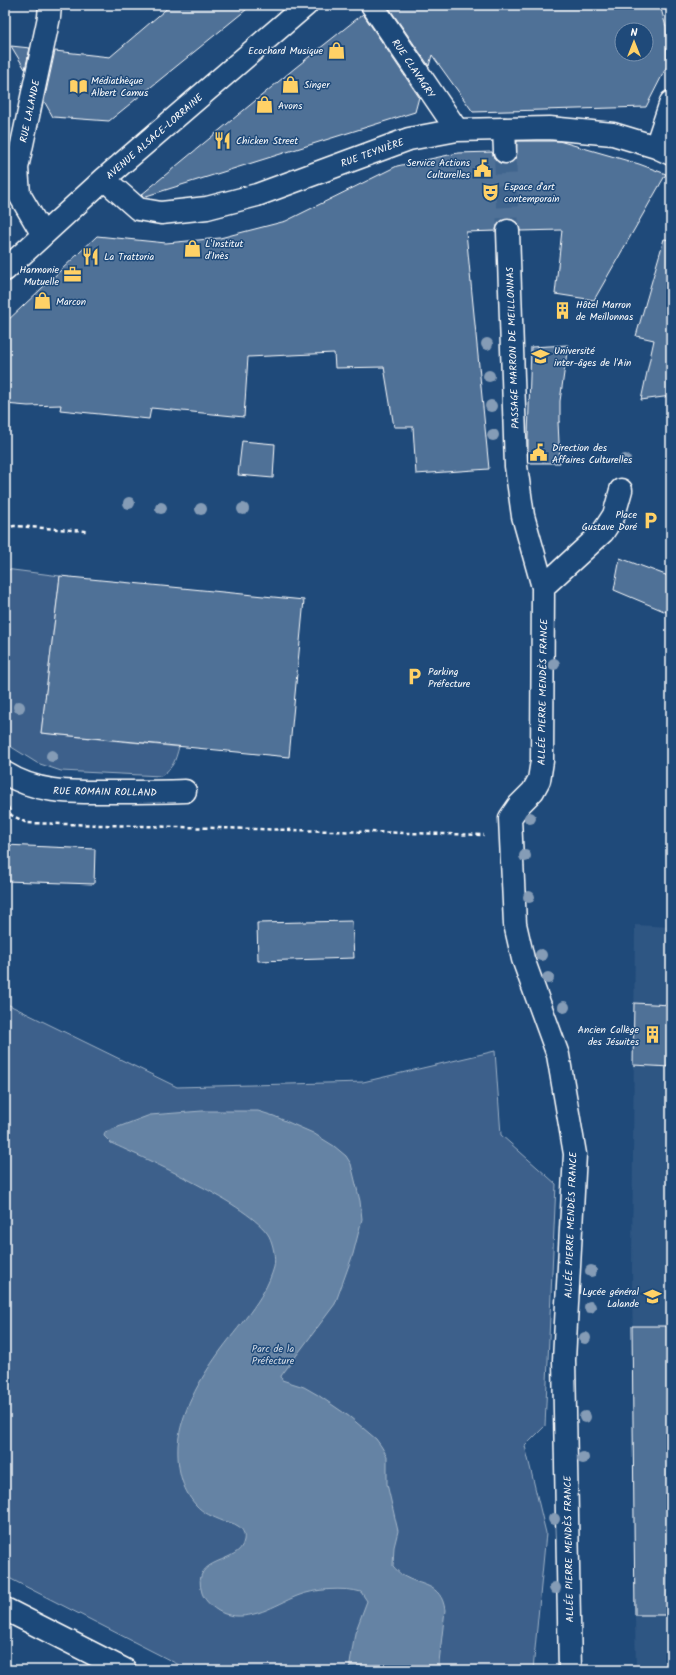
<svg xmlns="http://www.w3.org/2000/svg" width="676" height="1675" font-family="Kalam,sans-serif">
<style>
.built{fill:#2e5683}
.green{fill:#3c618b;stroke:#9eb0c5}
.water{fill:#6583a4;stroke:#a3b5c8}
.building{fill:#507197;stroke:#fff;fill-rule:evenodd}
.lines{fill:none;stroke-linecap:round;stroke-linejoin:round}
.pedestrian-tunnel{stroke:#41658e;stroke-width:22;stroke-dasharray:22 11;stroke-linecap:butt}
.pedestrian-casing{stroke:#fff;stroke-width:25}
.minor-casing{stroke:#fff;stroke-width:25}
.primary-casing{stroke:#fff;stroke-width:25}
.path{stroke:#fff;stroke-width:2.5;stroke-dasharray:4 3;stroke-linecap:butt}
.pedestrian{stroke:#1f4a7a;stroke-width:22}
.minor{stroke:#1f4a7a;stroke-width:22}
.primary{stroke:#1f4a7a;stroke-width:22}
.tree{fill:#859cb6}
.labels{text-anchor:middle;stroke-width:3;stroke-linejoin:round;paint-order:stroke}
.poi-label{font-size:10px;fill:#fff;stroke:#1f4a7a;text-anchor:start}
.street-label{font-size:10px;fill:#fff;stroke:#1f4a7a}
.park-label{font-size:10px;fill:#d8dfe8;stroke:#1f4a7a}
</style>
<rect width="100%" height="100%" fill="#1f4a7a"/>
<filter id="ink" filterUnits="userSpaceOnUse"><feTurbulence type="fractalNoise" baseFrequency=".025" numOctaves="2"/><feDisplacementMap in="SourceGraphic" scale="8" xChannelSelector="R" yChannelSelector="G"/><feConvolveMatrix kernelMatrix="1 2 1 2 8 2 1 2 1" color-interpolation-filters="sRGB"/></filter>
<g filter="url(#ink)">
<!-- built -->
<path class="built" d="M635,925L671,927V1670H636L633,1520L634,1471L632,1268Z"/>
<!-- green -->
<path class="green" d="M5,569L60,576L41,733L179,747C175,761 174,767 161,776L61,771L37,763L5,743Z
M5,1003L177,1087L363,1082L495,1051L501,1135L556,1184L545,1426L525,1446L546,1533L533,1670H189L5,1576Z"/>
<!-- water -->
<path class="water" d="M202,1111H258L274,1116L313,1133L334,1146L346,1156L351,1164L360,1201L362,1219L353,1254L335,1304L281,1376L282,1380L304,1387L318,1395L350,1417L376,1439L381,1446L387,1456V1484L398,1531L394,1547L393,1566C396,1569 399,1573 402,1575C421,1587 441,1582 445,1610L439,1662L440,1670H349L355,1633L367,1601L361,1592C345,1587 313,1589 297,1596C275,1605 251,1622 225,1614C216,1611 205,1602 202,1593C190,1554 240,1566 244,1540C245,1534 243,1529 238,1526C234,1523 228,1522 223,1521C213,1517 203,1513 196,1505C181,1489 177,1466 178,1445C180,1414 200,1379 218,1354C237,1327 265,1300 274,1267C276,1258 273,1244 269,1236C251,1205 146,1159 111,1143L104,1136L105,1132L150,1115Z"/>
<!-- building -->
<path class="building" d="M171,5H252L109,121L53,117L44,101L55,51L110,57Z
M387,5H660L666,27L667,66L646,107L473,112L432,55L429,66ZM622,30H646V54H622Z
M363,14L419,97L415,112L143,197L141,195L295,68Z
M11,46L30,48L25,69Z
M517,141H559L639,164L666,174L594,300L555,294L562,230L520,231L518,224L514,220L508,219L501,221L497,225L496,231L466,232L489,469L416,474L413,427H394L384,367L335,368L334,353L248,357L244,417L151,408L149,419L60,410L61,405L28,406L5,404V323L97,236L166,243L220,238L286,221L397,166L458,153L492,152L494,158L499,163L505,164L511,163L516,157Z
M664,239L671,240V396L641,400L654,340L636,336Z
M568,345L560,401V422H558L560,463H528V437L531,347Z
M242,441L275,444L273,478L238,475Z
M620,558L671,577V614L614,590Z
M60,576L304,600L289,757L41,733Z
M5,845L95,849L94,884L5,881Z
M352,921L354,958L258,961L257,923Z
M634,1003L671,1005V1067L633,1065Z
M632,1326H671V1615H635Z"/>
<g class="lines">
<!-- pedestrian-tunnel -->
<path class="pedestrian-tunnel" d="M505,152L508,231"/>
<defs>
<path id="pedestrian" d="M504,129L505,152
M508,231L516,466L523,516L543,587L542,761L539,780L533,791L519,805L510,818L515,924L523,959L558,1055L575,1154L564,1360L570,1670
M543,587L603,532L614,515L621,490"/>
<path id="minor" d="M372,5L457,130
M656,147L671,102
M104,179L138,209L161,213L207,208L257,195L409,139L457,130L549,128L613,134L656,147L671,154
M43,235L19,194L17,168L49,17L50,5
M5,270L104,179L306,5
M5,773C38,794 74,792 112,792C136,792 161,792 185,791"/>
<path id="primary" d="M5,1609L125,1670"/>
</defs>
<!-- pedestrian casing -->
<use href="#pedestrian" class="pedestrian-casing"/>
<!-- minor casing -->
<use href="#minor" class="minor-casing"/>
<!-- primary casing -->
<use href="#primary" class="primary-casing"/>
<!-- path -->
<path class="path" d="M5,528L14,526L87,531
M8,807L11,815L27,823L484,835"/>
<!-- pedestrian -->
<use href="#pedestrian" class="pedestrian"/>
<!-- minor -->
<use href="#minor" class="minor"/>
<!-- primary -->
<use href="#primary" class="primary"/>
</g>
<!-- trees -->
<g class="tree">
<circle cx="487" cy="344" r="6"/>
<circle cx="489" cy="376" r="6"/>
<circle cx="491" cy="406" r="6"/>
<circle cx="493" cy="435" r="6"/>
<circle cx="625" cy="460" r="6"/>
<circle cx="129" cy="503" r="6"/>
<circle cx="161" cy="508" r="6"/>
<circle cx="201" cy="509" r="6"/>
<circle cx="243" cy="509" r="6"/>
<circle cx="554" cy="664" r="6"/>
<circle cx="19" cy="707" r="6"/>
<circle cx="52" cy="756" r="6"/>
<circle cx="530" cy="818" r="6"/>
<circle cx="525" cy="856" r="6"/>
<circle cx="529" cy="897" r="6"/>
<circle cx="541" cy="955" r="6"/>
<circle cx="548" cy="978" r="6"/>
<circle cx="564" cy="1007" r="6"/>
<circle cx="591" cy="1271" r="6"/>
<circle cx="590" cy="1307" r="6"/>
<circle cx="585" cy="1338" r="6"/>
<circle cx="585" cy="1417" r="6"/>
<circle cx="583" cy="1458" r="6"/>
<circle cx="554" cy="1519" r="6"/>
<circle cx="555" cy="1588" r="6"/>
</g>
</g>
<!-- icons -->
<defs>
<symbol id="shop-bare" viewBox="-9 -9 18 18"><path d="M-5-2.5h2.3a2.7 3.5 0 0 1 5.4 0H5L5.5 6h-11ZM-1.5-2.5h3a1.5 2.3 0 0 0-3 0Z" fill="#ffd166" stroke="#1f4a7a" stroke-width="2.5" paint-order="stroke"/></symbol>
<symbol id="library-bare" viewBox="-9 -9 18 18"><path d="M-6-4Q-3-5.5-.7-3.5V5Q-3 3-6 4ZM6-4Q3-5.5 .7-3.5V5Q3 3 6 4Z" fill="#ffd166" stroke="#1f4a7a" stroke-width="2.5" paint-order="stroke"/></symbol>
<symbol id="restaurant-bare" viewBox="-9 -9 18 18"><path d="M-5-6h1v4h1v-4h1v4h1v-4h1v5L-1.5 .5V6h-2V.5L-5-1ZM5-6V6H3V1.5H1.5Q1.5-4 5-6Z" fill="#ffd166" stroke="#1f4a7a" stroke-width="2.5" paint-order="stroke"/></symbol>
<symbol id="civic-bare" viewBox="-9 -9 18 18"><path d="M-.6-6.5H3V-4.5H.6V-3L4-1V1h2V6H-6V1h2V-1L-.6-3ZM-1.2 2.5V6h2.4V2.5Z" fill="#ffd166" stroke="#1f4a7a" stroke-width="2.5" paint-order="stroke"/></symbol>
<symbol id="theatre-bare" viewBox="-9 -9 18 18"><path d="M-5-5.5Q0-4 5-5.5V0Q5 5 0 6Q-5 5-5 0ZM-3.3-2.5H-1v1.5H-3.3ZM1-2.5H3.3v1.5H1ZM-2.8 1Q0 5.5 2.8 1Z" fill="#ffd166" stroke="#1f4a7a" stroke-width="2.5" paint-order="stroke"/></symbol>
<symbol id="office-bare" viewBox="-9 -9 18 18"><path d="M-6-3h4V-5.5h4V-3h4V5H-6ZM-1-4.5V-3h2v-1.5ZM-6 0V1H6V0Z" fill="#ffd166" stroke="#1f4a7a" stroke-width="2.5" paint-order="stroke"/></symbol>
<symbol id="building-bare" viewBox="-9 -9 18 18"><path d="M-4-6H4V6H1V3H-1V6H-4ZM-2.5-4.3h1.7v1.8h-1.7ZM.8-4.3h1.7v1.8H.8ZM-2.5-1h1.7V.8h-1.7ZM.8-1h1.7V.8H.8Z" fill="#ffd166" stroke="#1f4a7a" stroke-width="2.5" paint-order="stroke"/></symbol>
<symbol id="university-bare" viewBox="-9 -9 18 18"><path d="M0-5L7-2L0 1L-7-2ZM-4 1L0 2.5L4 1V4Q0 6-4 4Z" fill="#ffd166" stroke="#1f4a7a" stroke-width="2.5" paint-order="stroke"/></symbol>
<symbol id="parking-bare" viewBox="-9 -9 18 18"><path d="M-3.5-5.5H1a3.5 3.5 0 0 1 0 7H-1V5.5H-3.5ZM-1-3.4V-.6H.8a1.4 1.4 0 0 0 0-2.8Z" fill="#ffd166" stroke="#1f4a7a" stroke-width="2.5" paint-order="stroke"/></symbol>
<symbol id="school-bare" viewBox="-9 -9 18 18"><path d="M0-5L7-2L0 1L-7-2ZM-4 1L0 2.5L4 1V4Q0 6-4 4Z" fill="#ffd166" stroke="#1f4a7a" stroke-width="2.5" paint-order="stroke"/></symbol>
</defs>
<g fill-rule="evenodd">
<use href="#shop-bare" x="324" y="38" width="25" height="25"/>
<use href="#shop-bare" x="278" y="72" width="25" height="25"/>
<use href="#library-bare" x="66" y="74" width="25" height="25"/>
<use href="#shop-bare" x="252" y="92" width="25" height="25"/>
<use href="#restaurant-bare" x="210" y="128" width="25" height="25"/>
<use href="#civic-bare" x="470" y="156" width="25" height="25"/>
<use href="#theatre-bare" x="478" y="180" width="25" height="25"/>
<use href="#shop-bare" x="180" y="236" width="25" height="25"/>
<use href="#restaurant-bare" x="78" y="244" width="25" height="25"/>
<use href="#office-bare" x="60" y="262" width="25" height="25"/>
<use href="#shop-bare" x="30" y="288" width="25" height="25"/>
<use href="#building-bare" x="550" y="298" width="25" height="25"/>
<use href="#university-bare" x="528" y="344" width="25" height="25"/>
<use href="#civic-bare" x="526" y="440" width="25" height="25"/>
<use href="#parking-bare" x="638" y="508" width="25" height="25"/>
<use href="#parking-bare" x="402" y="664" width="25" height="25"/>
<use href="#building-bare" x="640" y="1022" width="25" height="25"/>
<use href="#school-bare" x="640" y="1284" width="25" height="25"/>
</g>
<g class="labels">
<!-- poi labels -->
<g class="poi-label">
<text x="323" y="54" text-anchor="end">Ecochard Musique</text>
<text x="91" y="84">Médiathèque<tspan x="91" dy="12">Albert Camus</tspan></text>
<text x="304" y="88">Singer</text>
<text x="278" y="109">Avons</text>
<text x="236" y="144">Chicken Street</text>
<text x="470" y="166" text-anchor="end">Service Actions<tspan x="470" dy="12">Culturelles</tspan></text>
<text x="504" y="190">Espace d'art<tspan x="504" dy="12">contemporain</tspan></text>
<text x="205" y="247">L'Institut<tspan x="205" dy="12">d'Inès</tspan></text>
<text x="104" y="260">La Trattoria</text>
<text x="59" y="273" text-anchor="end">Harmonie<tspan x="59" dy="12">Mutuelle</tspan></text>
<text x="56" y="305">Marcon</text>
<text x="576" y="308">Hôtel Marron<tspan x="576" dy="12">de Meillonnas</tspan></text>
<text x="554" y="354">Université<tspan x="554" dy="12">inter-âges de l'Ain</tspan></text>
<text x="552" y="451">Direction des<tspan x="552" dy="12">Affaires Culturelles</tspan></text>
<text x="637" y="518" text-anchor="end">Place<tspan x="637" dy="12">Gustave Doré</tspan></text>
<text x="428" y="675">Parking<tspan x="428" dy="12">Préfecture</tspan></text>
<text x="639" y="1033" text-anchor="end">Ancien Collège<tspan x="639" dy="12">des Jésuites</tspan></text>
<text x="639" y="1295" text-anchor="end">Lycée général<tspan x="639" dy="12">Lalande</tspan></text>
</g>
<!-- street labels -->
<g class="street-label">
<text transform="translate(414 68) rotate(56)" y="4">RUE CLAVAGRY</text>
<text transform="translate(29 111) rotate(-78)" y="4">RUE LALANDE</text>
<text transform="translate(154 136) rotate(-41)" y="4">AVENUE ALSACE-LORRAINE</text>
<text transform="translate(372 152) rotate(-20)" y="4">RUE TEYNIÈRE</text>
<text transform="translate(512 348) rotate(-92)" y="4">PASSAGE MARRON DE MEILLONNAS</text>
<text transform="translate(542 692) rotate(-89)" y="4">ALLÉE PIERRE MENDÈS FRANCE</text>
<text transform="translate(105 791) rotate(1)" y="4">RUE ROMAIN ROLLAND</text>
<text transform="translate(570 1225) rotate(-88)" y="4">ALLÉE PIERRE MENDÈS FRANCE</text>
<text transform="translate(568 1549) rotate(-91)" y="4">ALLÉE PIERRE MENDÈS FRANCE</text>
</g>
<!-- park labels -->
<g class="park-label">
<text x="273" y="1352">Parc de la<tspan x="273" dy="12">Préfecture</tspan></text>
</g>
</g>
<!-- margin -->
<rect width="676" height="1675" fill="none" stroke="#1f4a7a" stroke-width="20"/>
<rect x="10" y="10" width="656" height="1655" fill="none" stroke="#fff" stroke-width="1.5" filter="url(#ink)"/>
<!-- north arrow -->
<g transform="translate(634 42)"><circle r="19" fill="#1f4a7a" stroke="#7992af"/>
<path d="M0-3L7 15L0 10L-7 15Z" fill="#ffd166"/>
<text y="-6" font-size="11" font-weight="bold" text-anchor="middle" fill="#ffffff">N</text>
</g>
</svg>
